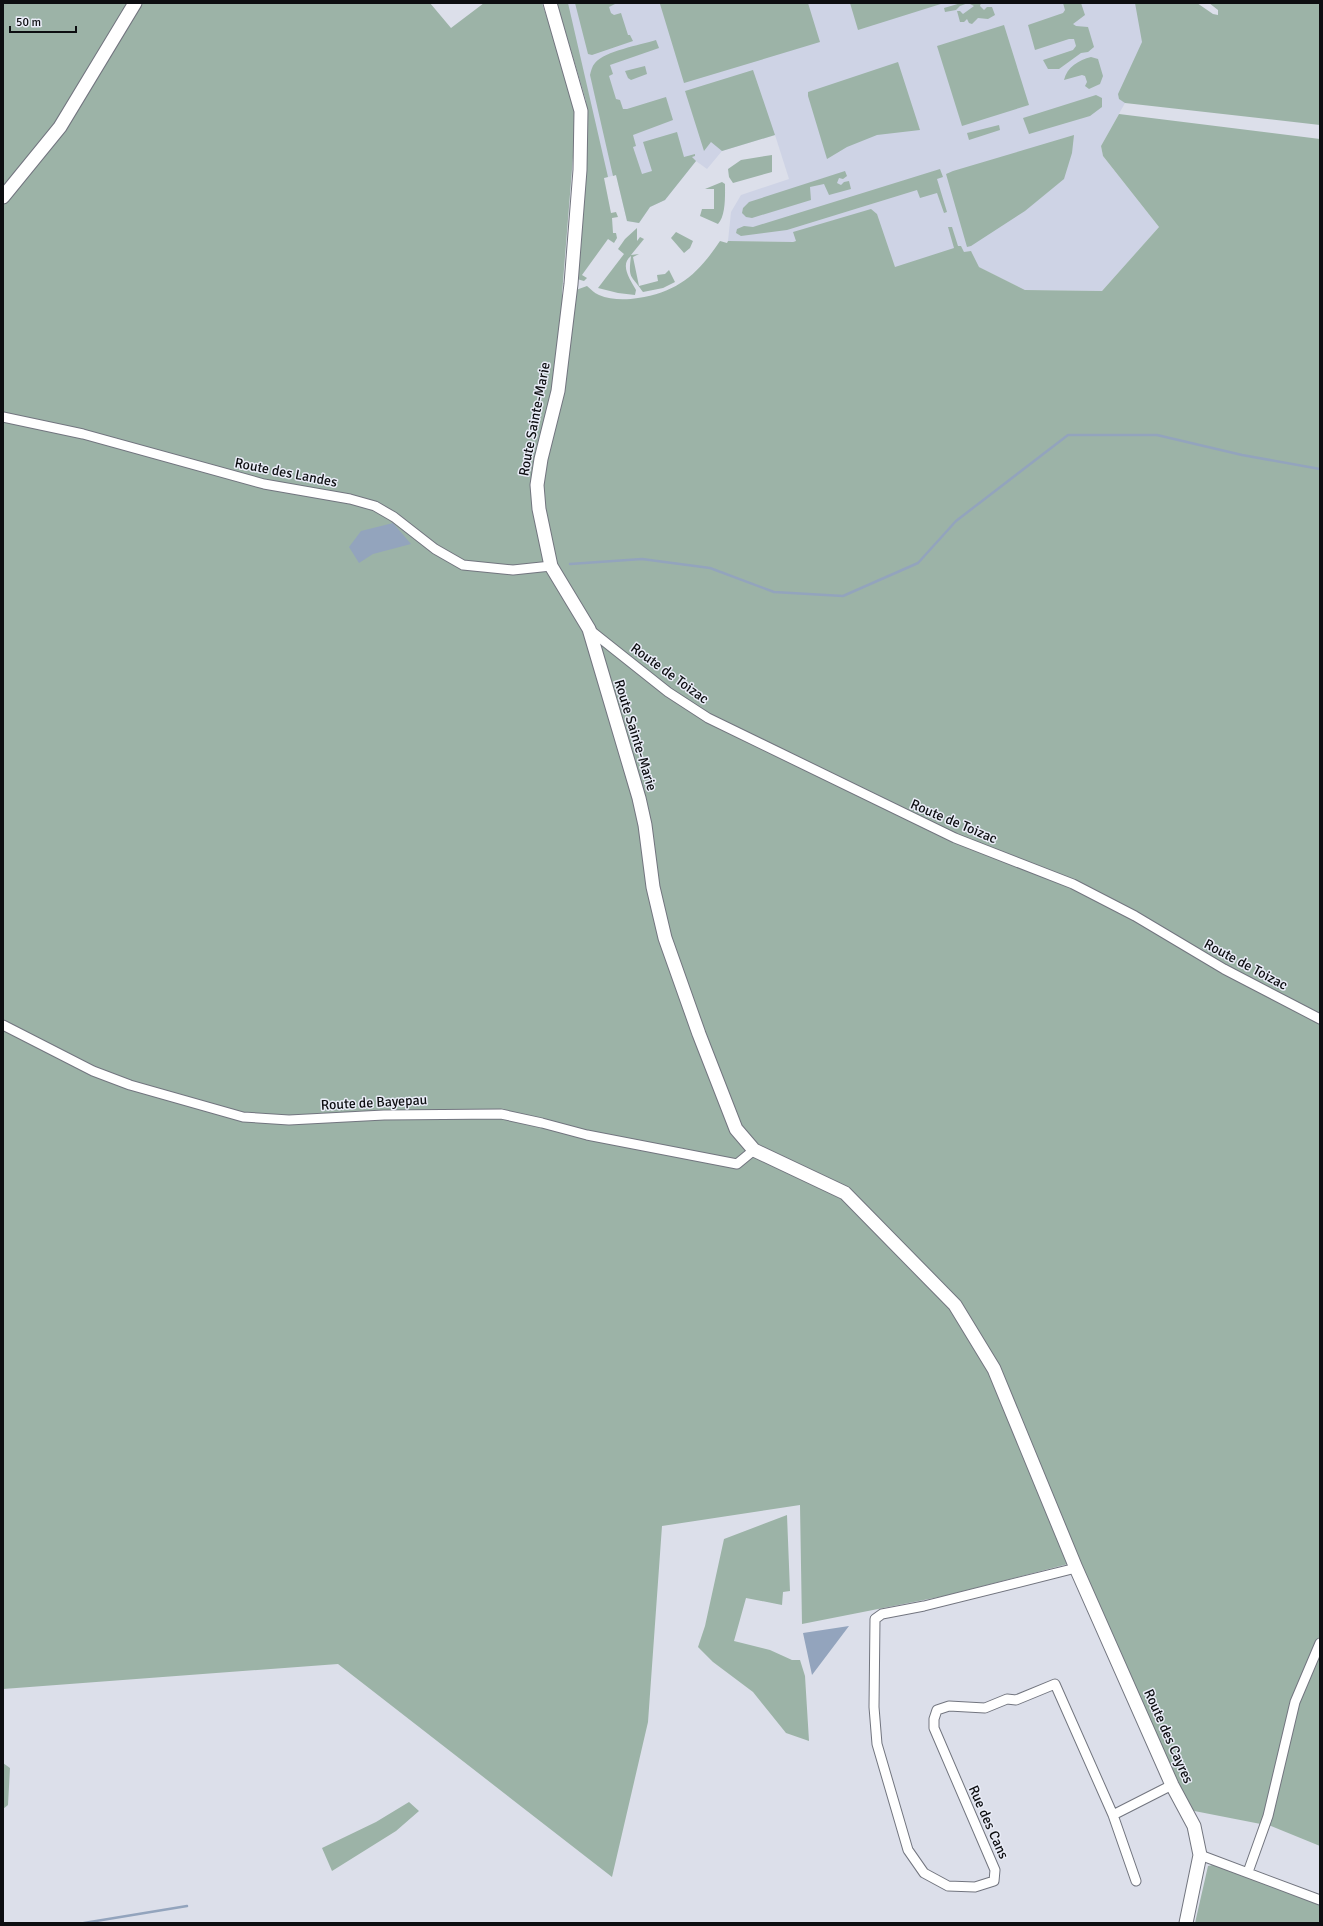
<svg xmlns="http://www.w3.org/2000/svg" width="1323" height="1926" font-family="Signika,sans-serif">
<style>
.built{fill:#ced3e5}
.green{fill:#9cb3a7}
.water{fill:#93a4bd}
.lines{fill:none;stroke-linecap:round;stroke-linejoin:round}
.stream{stroke:#93a4bd;stroke-width:2.5}
.street-casing{stroke:#72757f;stroke-width:11}
.secondary-casing{stroke:#72757f;stroke-width:15}
.street{stroke:#fff;stroke-width:9}
.secondary{stroke:#fff;stroke-width:13}
.labels{text-anchor:middle;stroke-width:3;stroke-linejoin:round;paint-order:stroke}
.street-label{font-size:14px;fill:#0d0e11;stroke:#e9ecf7}
</style>
<rect width="100%" height="100%" fill="#dcdfea"/>
<!-- built -->
<path class="built" d="M557,3H1140L1147,46L1127,93L1125,103L1101,146L1103,156L1159,227L1102,291L1025,290L979,267L850,365L867,216L793,242L728,241L731,212L741,195L789,179L775,135L722,151L707,169L696,161L665,200L650,207L639,223L627,221L616,175L604,178L588,126L586,101Z"/>
<!-- green -->
<path class="green" d="M3,3H430L451,28L484,3H542L577,107L562,294L571,328L576,290L587,286C591,289 594,293 599,295C610,300 626,300 638,298C678,292 698,274 720,241L727,243L728,241L793,242L796,241L793,232L871,209L877,214L895,267L954,248L948,227H952L958,246H961L964,252L971,251L979,267L1025,290L1102,291L1159,227L1103,156L1101,146L1119,114L1320,139V1846L1271,1826L1179,1808L1068,1564L944,1596L802,1624L800,1505L662,1526L648,1722L612,1877L338,1664L3,1689Z
M557,3H568L608,177L604,178L611,213L616,212L618,217L612,218L613,233H616L617,238L614,243L608,239L582,275L587,278L584,281L577,279L581,247L588,126L586,101Z
M575,3H617L609,7L611,13L614,15L621,13L628,35H630L633,41L592,55L588,54Z
M661,3H808L820,42L684,83L660,4Z
M850,3H944L858,30Z
M961,3H981L980,6L984,10L987,7H992L995,15L988,19L978,18L972,24L969,23L967,19L964,22H960L957,11H960L963,14L974,6L968,3L960,6L956,10L945,12L944,8Z
M1063,3H1081L1085,15L1073,24L1076,26L1088,27L1094,47L1088,52L1081,53L1059,69H1048L1043,60L1073,50L1076,46L1074,39H1069L1035,50L1028,25L1063,13L1065,10Z
M1135,3H1197L1213,14L1218,15V10L1209,3H1320V125L1125,103L1119,99L1118,94L1142,42Z
M1004,25L1029,105L962,126L937,46Z
M656,40L659,48L610,65L613,74L609,76L616,99L620,100L623,109H627L666,97L673,120L633,135L636,146L633,147L642,174L652,171L643,142L677,132L684,157L695,154V156L692,157L696,161L665,200L650,207L639,223L627,221L616,175L613,176L590,75C591,71 592,66 595,63C605,51 640,45 656,40Z
M1091,57L1098,59L1103,76L1100,84L1089,89L1085,86L1087,82L1085,76L1082,75L1064,80C1067,67 1079,60 1091,57Z
M898,62L920,130L877,135L847,147L827,159L808,96V92Z
M645,66L647,74L631,80L628,78L625,71Z
M753,70L775,135L722,151L711,142L704,151L685,91Z
M1096,95L1102,98V107L1090,116L1029,134L1023,118Z
M999,125L1000,130L969,140L967,133Z
M1074,135L1072,153L1064,179L1025,211L971,246L967,247L946,174L953,171Z
M772,155V172L733,183L729,177L728,169L741,160Z
M940,169L943,177L937,179L947,212L944,213L937,193L920,198L917,190L787,230L741,236L736,233L737,229L744,226L753,227Z
M845,171L847,176L843,179L839,178L837,183L841,185L844,182L849,181L851,189L829,195L824,184L810,187L811,200L752,218L746,217L742,213L743,208L749,202Z
M722,182L725,184C725,195 726,216 718,224L700,216L702,209H714V189H705Z
M637,228V241L640,237L644,239L631,255L639,254L633,257L639,286L658,281L657,275L665,274L669,270L675,282L663,288L643,292C631,274 628,280 631,256C619,265 631,281 636,290L635,295L618,293L598,288L624,254L618,249L625,239Z
M676,232L693,241L690,248L684,253L671,238Z
M787,1515L790,1591L783,1592L782,1605L746,1598L734,1641L770,1650L792,1660H800L805,1676L809,1741L786,1733L753,1692L713,1662L698,1647L705,1626L724,1539Z
M3,1763L10,1768L8,1805L3,1809Z
M409,1802L419,1811L396,1831L332,1871L322,1848L376,1822Z
M1217,1864L1320,1905V1923H1195L1208,1866Z"/>
<!-- water -->
<path class="water" d="M393,523L411,544L373,554L359,563L349,547L361,531Z
M849,1626L812,1675L803,1633Z"/>
<g class="lines">
<!-- stream -->
<path class="stream" d="M570,564L642,559L710,568L774,592L843,596L918,563L956,521L1068,435H1157L1242,455L1320,469
M84,1923L187,1906"/>
<defs>
<path id="street" d="M3,417L83,434L264,484L350,499L375,506L394,517L435,549L463,565L513,570L551,566
M590,630L668,692L708,718L955,838L1073,884L1135,916L1224,969L1320,1019
M3,1025L93,1071L130,1085L243,1117L289,1120L384,1115L501,1114L542,1123L587,1135L737,1164L754,1150
M1076,1568L924,1606L882,1614L875,1619L874,1707L877,1744L908,1850L924,1873L948,1886L975,1887L994,1881L995,1870L934,1728V1719L937,1710L949,1706L985,1708L1007,1699L1016,1700L1055,1684L1113,1815L1172,1785
M1113,1815L1136,1881
M1200,1855L1320,1900
M1248,1872L1268,1816L1295,1702L1320,1643"/>
<path id="secondary" d="M550,3L581,111L580,170L571,284L558,391L541,459L537,485L539,509L551,566L589,629L639,798L645,825L653,887L665,938L699,1034L736,1129L754,1150L845,1193L955,1305L994,1369L1076,1568L1172,1785L1194,1826L1200,1855L1186,1923
M3,197L60,127L135,3"/>
</defs>
<!-- street casing -->
<use href="#street" class="street-casing"/>
<!-- secondary casing -->
<use href="#secondary" class="secondary-casing"/>
<!-- street -->
<use href="#street" class="street"/>
<!-- secondary -->
<use href="#secondary" class="secondary"/>
</g>
<g class="labels">
<!-- street labels -->
<g class="street-label">
<text transform="translate(534 419) rotate(-79)" y="5">Route Sainte-Marie</text>
<text transform="translate(286 472) rotate(11)" y="5">Route des Landes</text>
<text transform="translate(670 673) rotate(36)" y="5">Route de Toizac</text>
<text transform="translate(636 735) rotate(73)" y="5">Route Sainte-Marie</text>
<text transform="translate(954 821) rotate(23)" y="5">Route de Toizac</text>
<text transform="translate(1246 964) rotate(28)" y="5">Route de Toizac</text>
<text transform="translate(374 1102) rotate(-3)" y="5">Route de Bayepau</text>
<text transform="translate(1169 1736) rotate(66)" y="5">Route des Cayres</text>
<text transform="translate(989 1822) rotate(66)" y="5">Rue des Cans</text>
</g>
</g>
<!-- border -->
<rect width="1323" height="1926" fill="none" stroke="#0d0e11" stroke-width="8"/>
<!-- scale -->
<path d="M10 26v6h66v-6" fill="none" stroke="#0d0e11" stroke-width="2"/>
<text x="16" y="26" font-size="12" fill="#0d0e11" stroke="#e9ecf7" stroke-width="3" paint-order="stroke">50 m</text>
</svg>
